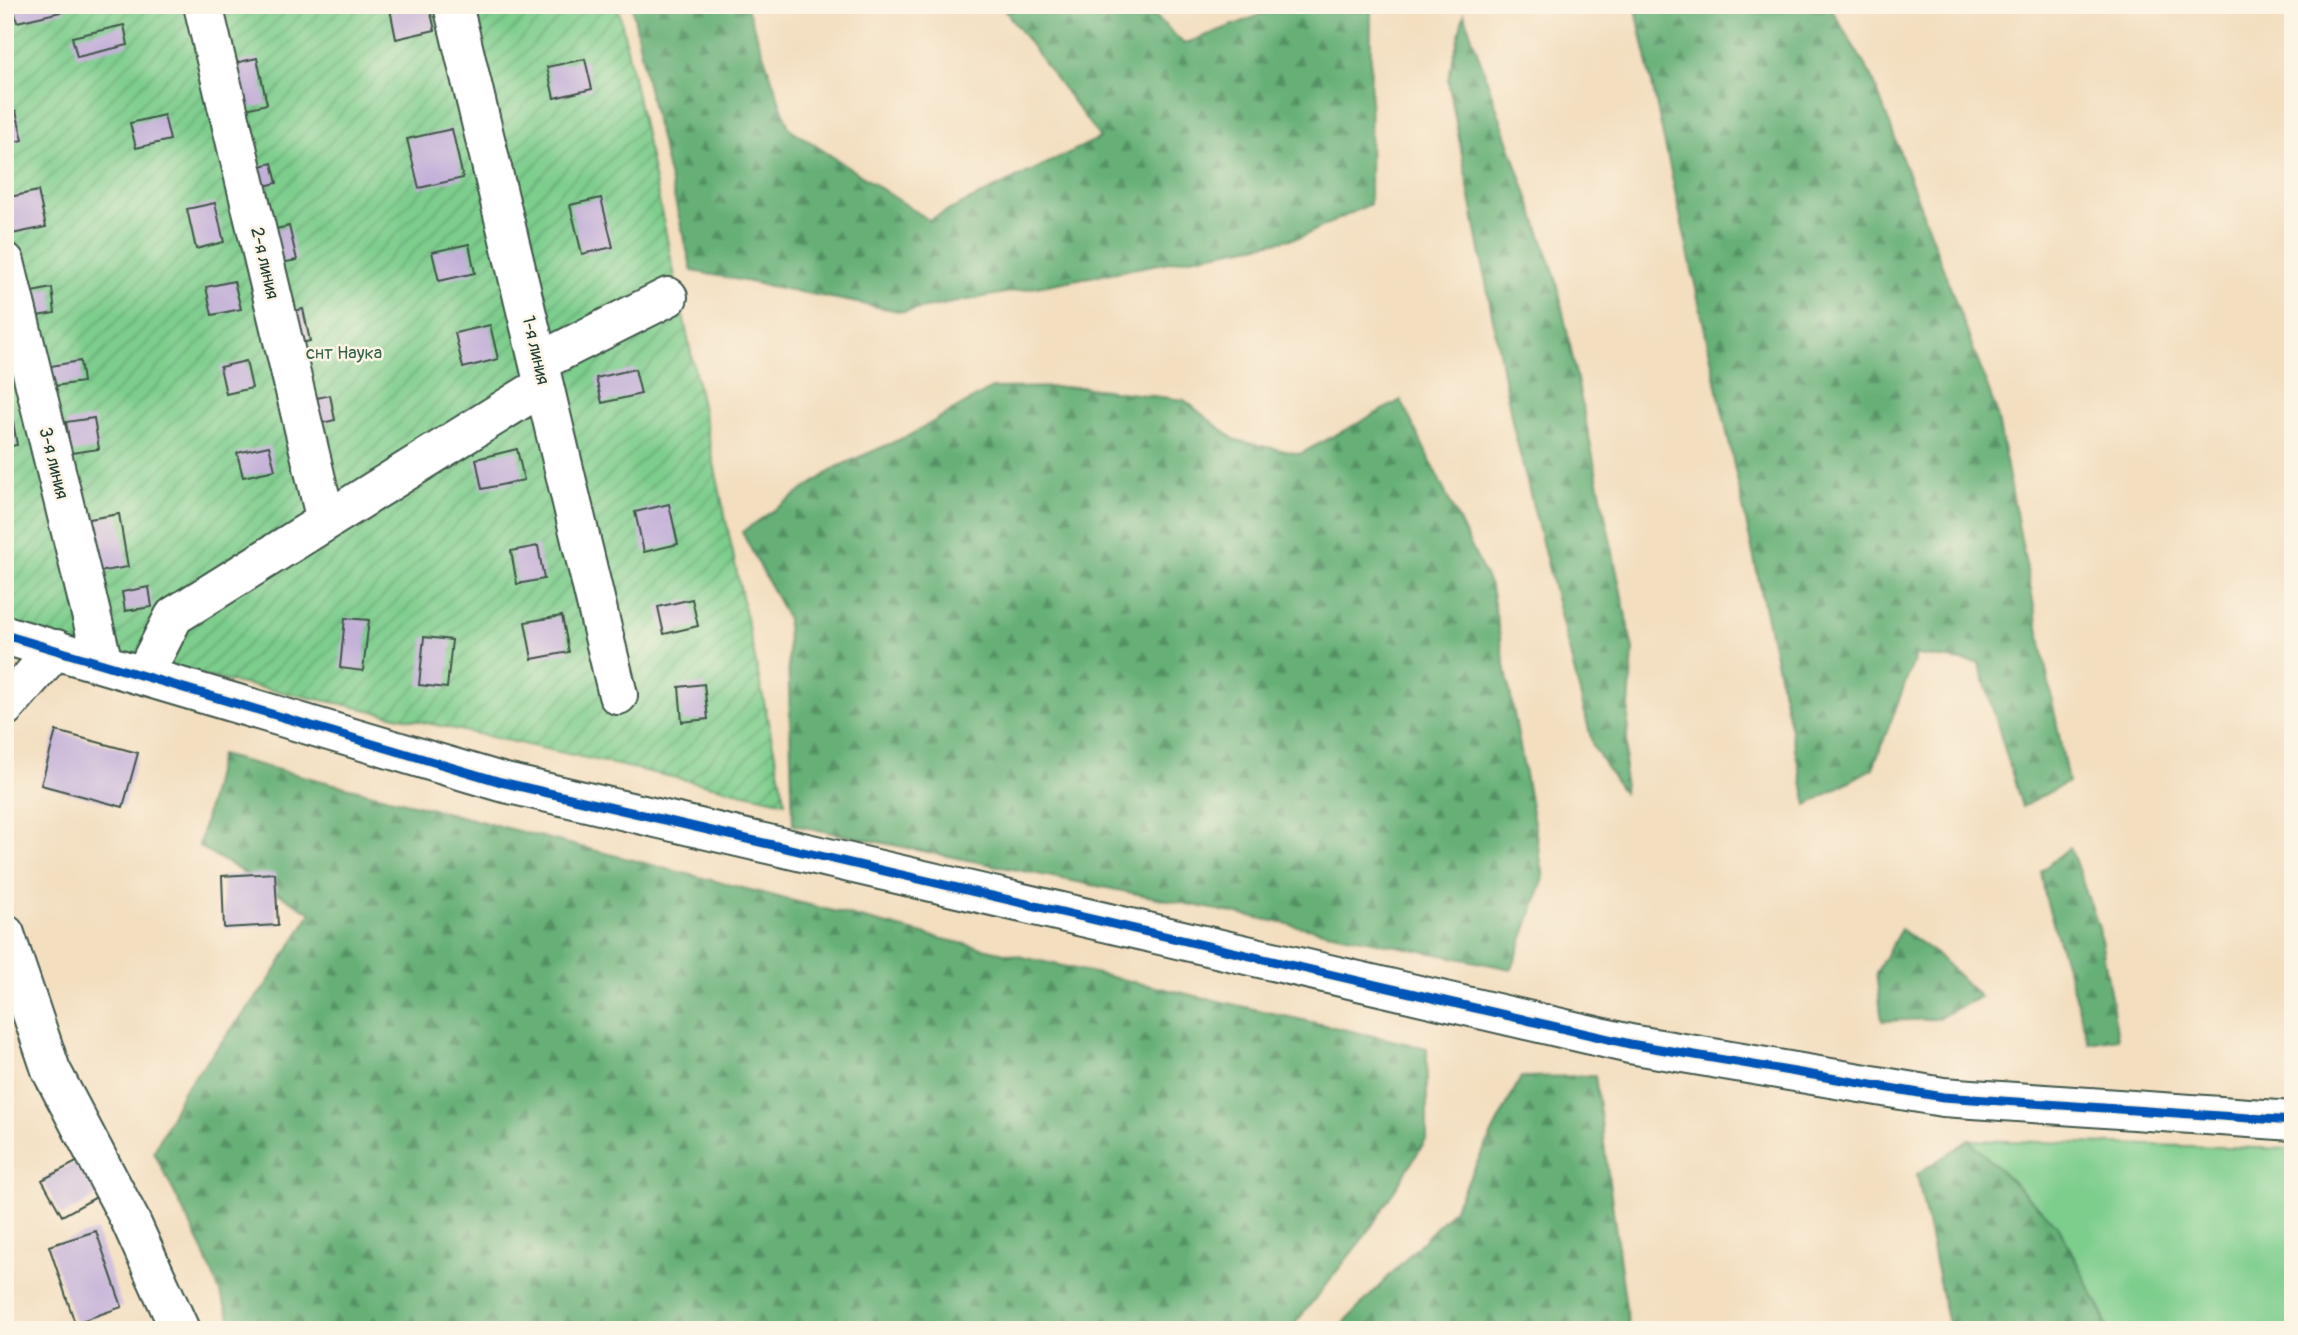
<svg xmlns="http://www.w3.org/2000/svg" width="2298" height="1335" font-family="Pangolin,sans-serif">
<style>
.grass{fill:#7dcd8d;stroke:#4e8560;stroke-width:2}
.forest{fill:url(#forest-firs);stroke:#427656;stroke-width:2}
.garden{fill:url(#garden-furrows);stroke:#4e8560;stroke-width:2}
.building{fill:#c3b0d8}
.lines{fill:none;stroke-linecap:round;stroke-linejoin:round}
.minor-casing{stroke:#3f5549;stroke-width:42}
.minor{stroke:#fff;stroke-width:38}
.cycleway-casing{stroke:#fcf5e5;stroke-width:13}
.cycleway{stroke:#0057b8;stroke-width:9}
.labels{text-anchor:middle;stroke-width:5;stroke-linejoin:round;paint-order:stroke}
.street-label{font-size:18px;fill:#1f3d34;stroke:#fcf5e5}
.park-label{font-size:18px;fill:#36614a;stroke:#fcf5e5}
</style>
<defs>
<pattern id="forest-firs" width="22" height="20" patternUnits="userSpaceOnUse" patternTransform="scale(1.75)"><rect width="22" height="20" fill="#66b078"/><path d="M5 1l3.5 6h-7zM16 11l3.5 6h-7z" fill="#539063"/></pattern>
<pattern id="garden-furrows" width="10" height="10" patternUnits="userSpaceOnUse" patternTransform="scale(1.75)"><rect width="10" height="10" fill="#7dcd8d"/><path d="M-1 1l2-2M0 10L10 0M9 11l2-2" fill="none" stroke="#66a874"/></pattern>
</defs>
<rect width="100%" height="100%" fill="#fcf5e5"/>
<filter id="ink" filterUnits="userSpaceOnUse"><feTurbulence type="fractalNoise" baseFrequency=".0143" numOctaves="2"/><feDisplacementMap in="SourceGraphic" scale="14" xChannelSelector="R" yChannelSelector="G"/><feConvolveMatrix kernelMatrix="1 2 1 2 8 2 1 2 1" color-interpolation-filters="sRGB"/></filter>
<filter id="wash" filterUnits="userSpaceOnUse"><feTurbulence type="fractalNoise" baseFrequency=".00686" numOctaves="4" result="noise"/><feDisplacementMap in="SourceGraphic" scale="28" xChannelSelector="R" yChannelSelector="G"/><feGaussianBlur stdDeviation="1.57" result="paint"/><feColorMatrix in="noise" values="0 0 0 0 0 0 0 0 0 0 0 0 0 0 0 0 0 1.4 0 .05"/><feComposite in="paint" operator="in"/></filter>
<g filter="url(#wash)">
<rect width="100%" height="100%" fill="#f3dec0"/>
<!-- grass -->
<path class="grass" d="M1969,1140L2293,1149V1330H2108L2102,1313L2059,1227Z"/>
<!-- forest -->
<path class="forest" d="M632,5H746L789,128L929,220L1100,138L1001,5H1144L1184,44L1286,5H1371L1370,204L1301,237L904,312L692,271L646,80Z
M1635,5H1829L1872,77L1996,410L2068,782L2022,807L1979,663L1916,655L1873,768L1807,805Z
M1464,14L1556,278L1633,650L1623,793L1593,746L1513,426L1448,80Z
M1081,387L1184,400L1235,440L1300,454L1401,400L1491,588L1544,878L1512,969L793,825L787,618L742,532L837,467L910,435L992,388Z
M220,755L943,939L1427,1048V1138L1368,1232L1290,1330H235L203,1250L154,1152L183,1091L267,984L311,913L199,846Z
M2070,847L2099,928L2118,1038L2089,1043L2045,896L2041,871Z
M1901,929L1940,957L1980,997L1936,1019L1882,1021L1876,973Z
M1595,1076L1629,1330H1337L1453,1210L1521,1077Z
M1969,1140L2059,1227L2102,1313L2108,1330H1949L1917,1174Z"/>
<!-- garden -->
<path class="garden" d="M5,5H618L785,802L337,703L87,653L5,626Z"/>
<g id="blocks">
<!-- building -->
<path class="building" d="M13,5H63L65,11L17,22Z
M406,5H429L435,30L396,39L390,9Z
M521,5H560V6L523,15Z
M124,25L128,45L77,57L72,37Z
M257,58L267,104L233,112L222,66Z
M585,59L592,89L554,98L547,67Z
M16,111L23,140L5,144V114Z
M164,115L170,140L136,148L130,123Z
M452,129L463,178L419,188L407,139Z
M272,163L277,183L255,188L250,169Z
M38,191L46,227L12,234L5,198Z
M601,198L613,247L582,254L570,205Z
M215,203L224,242L196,249L187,209Z
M289,226L297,260L271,265L263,232Z
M469,244L475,273L439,281L432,252Z
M234,281L241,309L212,315L206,287Z
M52,288L55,313L31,317L27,293Z
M303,309L310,341L288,346L281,314Z
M490,325L498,359L463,368L455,333Z
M80,361L83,382L54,386L51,366Z
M246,361L252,388L226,394L220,367Z
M635,369L641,394L602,403L596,378Z
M330,395L335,420L305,427L300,402Z
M5,404H10L17,445L5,447Z
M94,418L99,449L71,453L66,422Z
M269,446L275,470L243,477L237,453Z
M517,449L524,480L482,489L476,459Z
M669,504L678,544L644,552L635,512Z
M119,514L128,567L92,573L83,520Z
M538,546L544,579L517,584L511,551Z
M149,587L152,607L125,611L122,592Z
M692,599L698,626L664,634L658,607Z
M562,616L569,652L532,659L525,622Z
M345,618L369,620L363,671L340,668Z
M424,637L452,640L447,688L419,685Z
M704,684L708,719L682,722L679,687Z
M56,731L138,753L123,807L41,785Z
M275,873L278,925L224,928L222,876Z
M82,1159L102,1194L62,1216L42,1180Z
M96,1231L122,1307L75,1323L49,1246Z"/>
</g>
</g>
<g filter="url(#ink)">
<use href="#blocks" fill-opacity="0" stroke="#3f5549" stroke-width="2"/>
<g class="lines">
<defs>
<path id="minor" d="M203,5L326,521
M453,5L618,695
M5,262L103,663
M539,362L668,297
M5,635L501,782L1630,1044L1943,1097L2293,1121
M144,675L174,616L544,385
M5,707L56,649
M5,934L51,1070L130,1220L180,1330"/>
</defs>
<!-- minor casing -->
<use href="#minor" class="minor-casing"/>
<!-- minor -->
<use href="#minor" class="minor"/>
<defs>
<path id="cycleway" d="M5,635L501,782L1630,1044L1943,1097L2293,1121"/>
</defs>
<!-- cycleway casing -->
<use href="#cycleway" class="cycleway-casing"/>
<!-- cycleway -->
<use href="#cycleway" class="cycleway"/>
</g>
</g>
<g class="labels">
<!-- street labels -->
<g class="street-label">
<text transform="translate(265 263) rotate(77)" y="6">2-я линия</text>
<text transform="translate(536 350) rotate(77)" y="6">1-я линия</text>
<text transform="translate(54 463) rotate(76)" y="6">3-я линия</text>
</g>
<!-- park labels -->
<g class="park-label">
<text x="344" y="359">снт Наука</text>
</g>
</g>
<!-- margin -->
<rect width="2298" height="1335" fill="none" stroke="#fcf5e5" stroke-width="28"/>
</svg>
